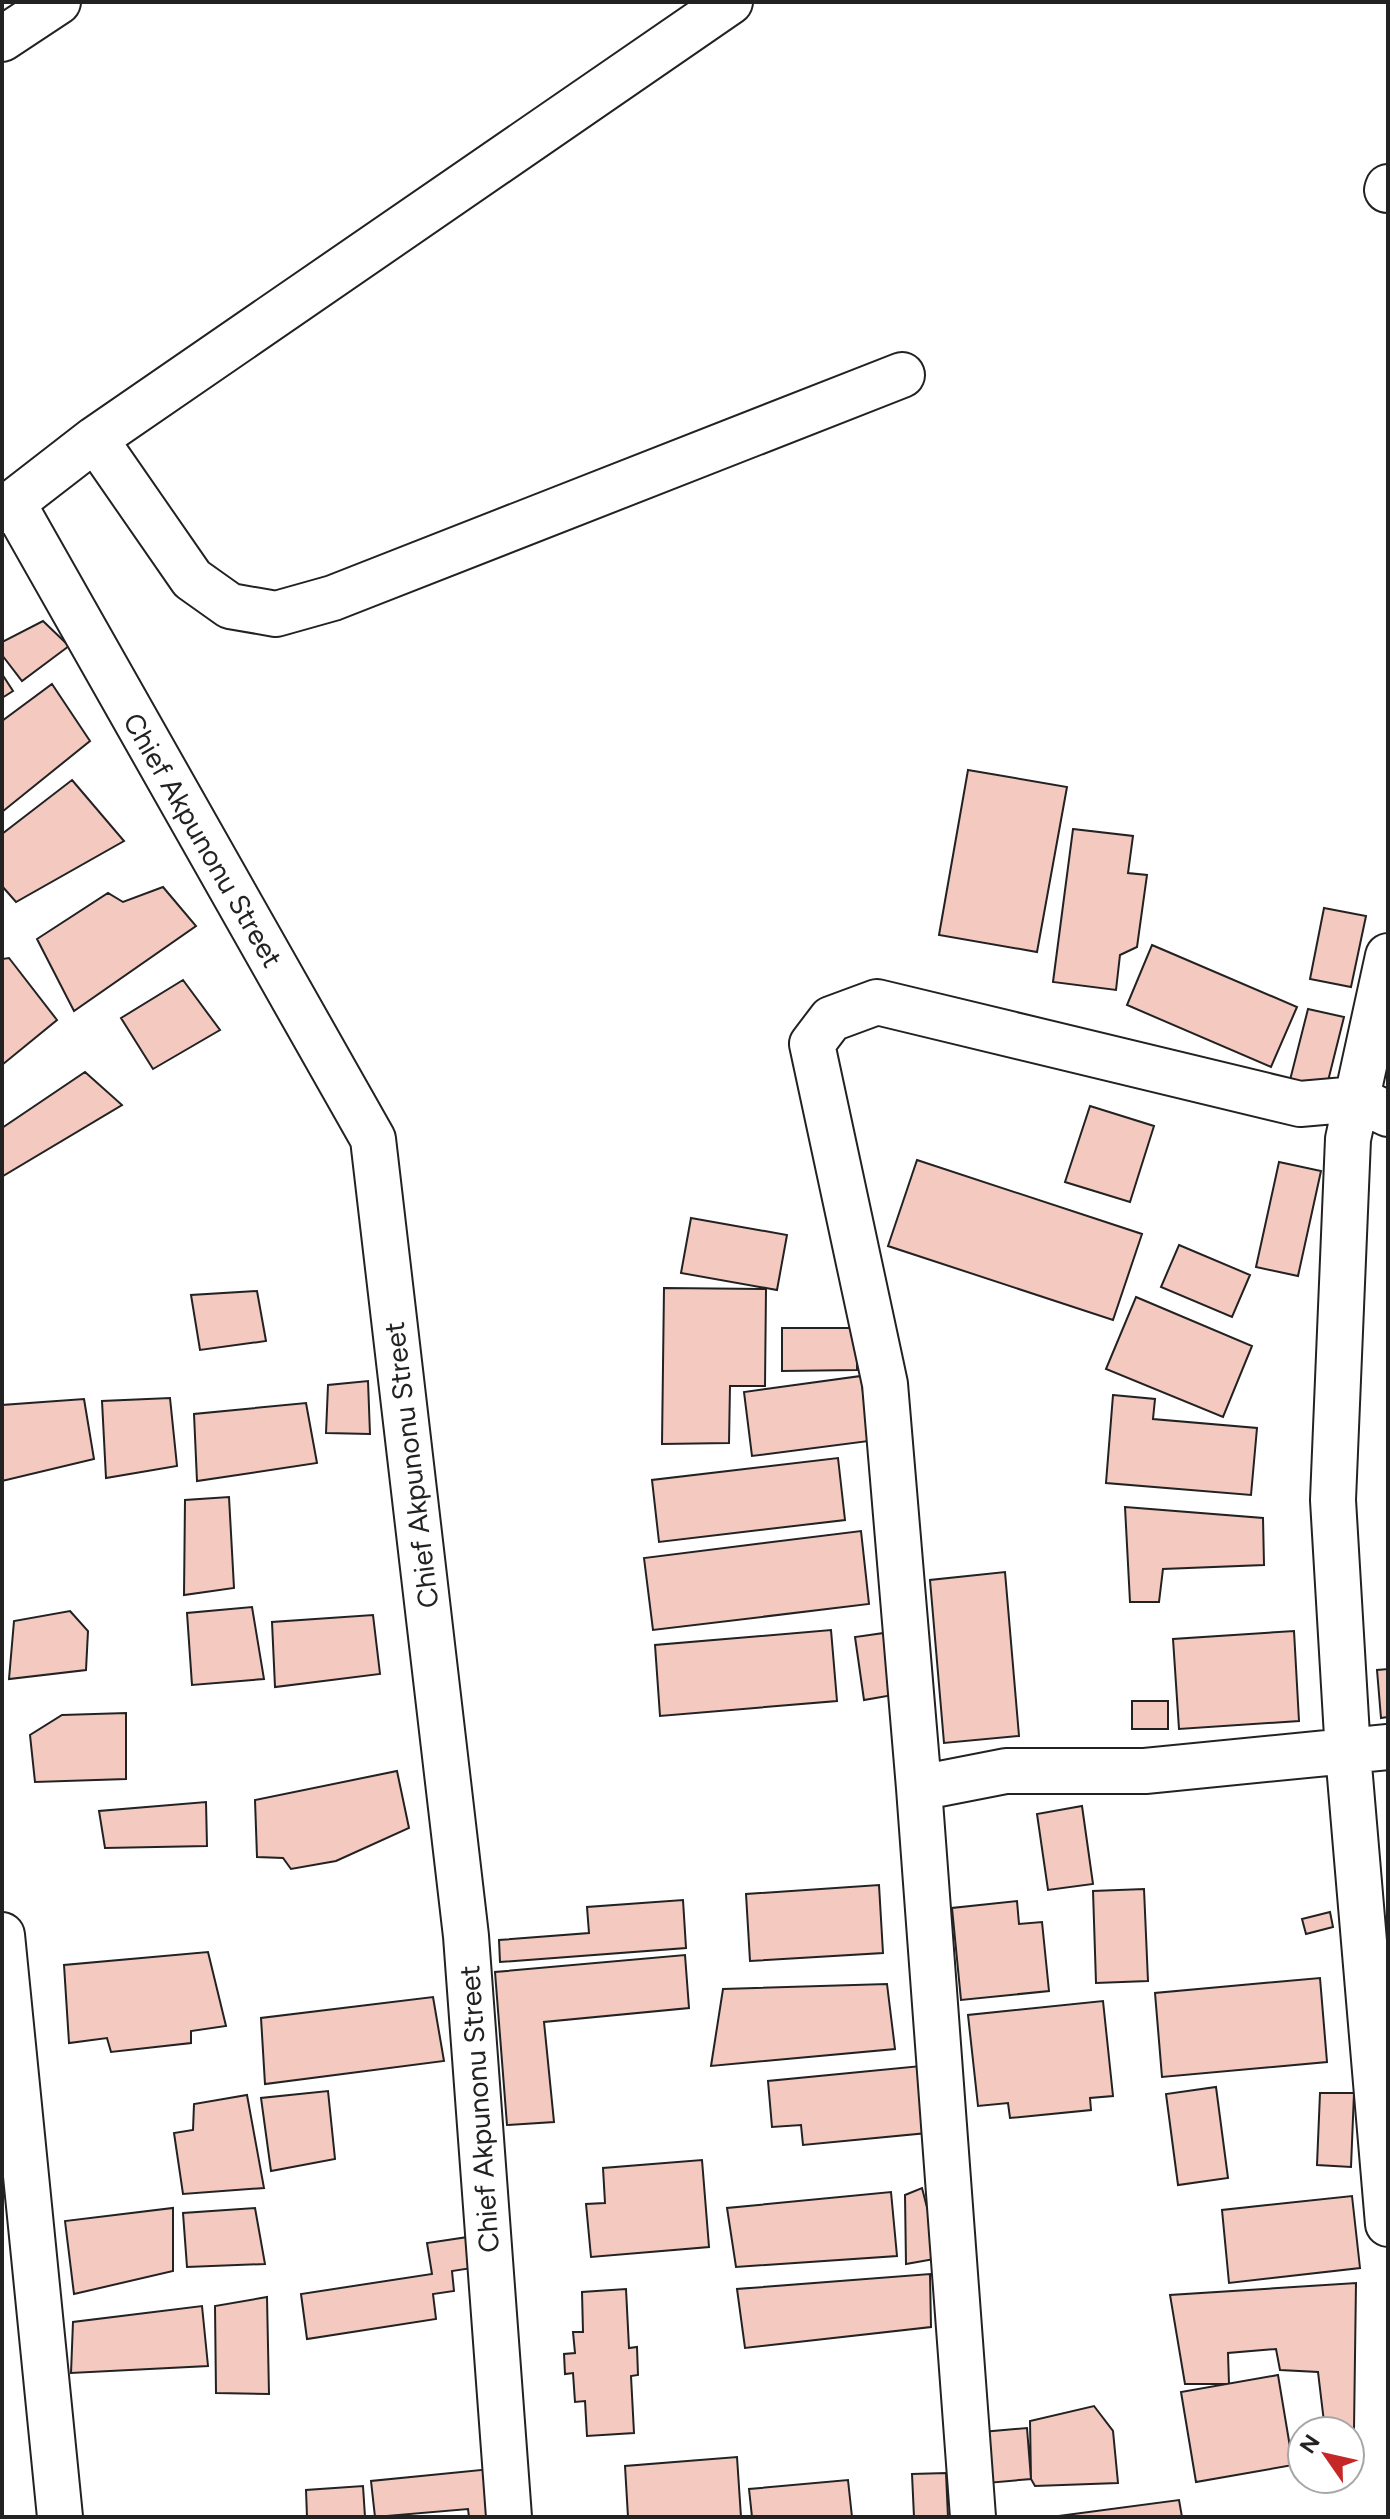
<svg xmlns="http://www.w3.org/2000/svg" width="1390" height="2519" font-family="Figtree,sans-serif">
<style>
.building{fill:#f3c9c0;stroke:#222;stroke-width:2}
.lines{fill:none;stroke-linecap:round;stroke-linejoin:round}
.minor-casing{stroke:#222;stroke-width:48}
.minor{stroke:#fff;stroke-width:44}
.labels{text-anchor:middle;stroke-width:6;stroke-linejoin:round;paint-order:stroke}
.street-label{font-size:28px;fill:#222;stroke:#fff}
</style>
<rect width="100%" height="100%" fill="#fff"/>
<!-- building -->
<path class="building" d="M43,621L69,646L22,681L2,655V642Z
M2,674L13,691L2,698Z
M52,684L90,741L2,812V721Z
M968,770L1067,787L1037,952L939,935Z
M72,780L124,841L16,902L2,886V834Z
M1073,829L1133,836L1128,873L1147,875L1137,947L1120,955L1116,990L1053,982Z
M163,887L196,926L74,1011L37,939L108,893L123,902Z
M1324,908L1366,916L1351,987L1310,979Z
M1152,945L1297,1007L1271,1067L1127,1005Z
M9,958L57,1020L2,1065V959Z
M183,980L220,1030L153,1069L121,1018Z
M1308,1009L1344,1017L1325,1093L1289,1084Z
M85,1072L122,1105L3,1176L2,1128Z
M1090,1106L1154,1126L1130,1202L1065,1182Z
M917,1160L1142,1234L1113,1320L888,1246Z
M1279,1162L1321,1171L1298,1276L1256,1267Z
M691,1218L787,1235L777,1290L681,1273Z
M1179,1245L1250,1275L1232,1317L1161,1287Z
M664,1288L766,1289L765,1386H730L729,1443L662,1444Z
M257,1291L266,1341L200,1350L191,1295Z
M1136,1297L1252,1346L1223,1417L1106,1369Z
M782,1328H857V1370L782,1371Z
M861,1376L869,1441L752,1456L744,1392Z
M368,1381L370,1434L326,1433L328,1385Z
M1113,1395L1155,1399L1153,1419L1257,1428L1251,1495L1106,1483Z
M170,1398L177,1466L106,1478L102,1401Z
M84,1399L94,1459L2,1481V1405Z
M306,1403L317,1463L197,1481L194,1414Z
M838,1458L845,1520L659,1542L652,1480Z
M229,1497L234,1588L184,1595L185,1500Z
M1125,1507L1263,1518L1264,1565L1163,1569L1159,1602H1130Z
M861,1531L869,1604L653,1630L644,1558Z
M1005,1572L1019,1736L944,1743L930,1580Z
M252,1607L264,1679L192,1685L187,1613Z
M70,1611L88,1631L86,1670L9,1679L14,1621Z
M373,1615L380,1674L275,1687L272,1622Z
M831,1630L837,1701L660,1716L655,1645Z
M1294,1631L1299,1721L1179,1729L1173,1639Z
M884,1633L893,1695L864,1700L855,1637Z
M1388,1669V1717L1381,1718L1377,1670Z
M1132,1701H1168V1729H1132Z
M126,1713V1779L35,1782L30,1735L62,1715Z
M397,1771L409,1828L336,1861L291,1869L283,1858L257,1857L255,1800Z
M206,1802L207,1846L105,1848L99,1811Z
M1082,1806L1093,1884L1048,1890L1037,1814Z
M879,1885L883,1953L750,1961L746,1894Z
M1144,1889L1148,1981L1096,1983L1093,1891Z
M683,1900L686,1948L500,1962L499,1940L589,1933L587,1907Z
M1017,1901L1019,1924L1042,1922L1049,1991L961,2000L952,1908Z
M1330,1912L1333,1927L1306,1934L1302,1919Z
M208,1952L226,2026L191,2031V2043L111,2052L107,2038L69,2043L64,1965Z
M685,1955L689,2008L544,2022L554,2122L507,2125L495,1972Z
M1320,1978L1327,2062L1162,2077L1155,1993Z
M887,1984L895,2049L711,2066L723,1989Z
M433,1997L444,2061L265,2084L261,2018Z
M1103,2001L1113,2096L1090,2098L1091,2110L1010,2118L1008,2103L978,2106L968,2015Z
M921,2066L927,2133L803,2145L801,2125L772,2127L768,2081Z
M1216,2087L1228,2178L1178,2185L1166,2094Z
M328,2091L335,2159L271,2171L261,2098Z
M1320,2093H1354L1351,2167L1317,2165Z
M247,2095L264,2188L183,2194L174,2133L193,2130L194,2104Z
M702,2160L709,2247L591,2257L586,2204L605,2203L603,2168Z
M922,2188L940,2258L906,2264L905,2195Z
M891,2192L897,2256L736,2267L727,2208Z
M1352,2196L1360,2268L1229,2283L1222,2210Z
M173,2208V2271L74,2294L65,2221Z
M255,2208L265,2264L187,2267L183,2213Z
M468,2237L472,2268L452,2271L454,2291L433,2294L436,2319L307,2339L301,2294L432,2274L427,2243Z
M930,2274L931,2327L745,2348L737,2289Z
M1356,2283L1354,2430L1324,2422L1318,2372L1280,2370L1276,2349L1228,2353L1229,2384H1185L1170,2295Z
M626,2289L629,2348L637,2347L638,2375L631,2376L634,2433L587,2436L585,2401L575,2402L573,2373L565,2374L564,2354L575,2353L573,2332H583L582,2292Z
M267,2297L269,2394L216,2393L215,2306Z
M202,2306L208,2366L71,2373L73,2322Z
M1278,2375L1293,2465L1196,2482L1181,2392Z
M1094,2406L1113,2431L1118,2483L1035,2486L1031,2479L1030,2421Z
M1027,2428L1031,2479L987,2483L982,2432Z
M737,2457L741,2517H628L625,2466Z
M491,2469L495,2517H469L468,2509L375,2517L371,2481Z
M946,2473L948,2517H914L912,2474Z
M848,2480L852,2517H752L749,2489Z
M363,2486L365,2517H307L306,2490Z
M1179,2500L1182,2517H1051Z"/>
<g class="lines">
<defs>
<path id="minor" d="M2,39L58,2
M1387,190L1388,187
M95,439L192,579L230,606L276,614L333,598L902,375
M14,505L373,1139L466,1936L509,2517
M2,511L95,439L730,2
M1388,956L1348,1139L1333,1500L1348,1753L1388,2224
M919,1788L1006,1771H1145L1388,1747
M2,1935L60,2517
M973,2517L919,1788L885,1384L812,1044L831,1019L877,1002L1300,1104L1357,1099L1388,1114"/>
</defs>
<!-- minor casing -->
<use href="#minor" class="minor-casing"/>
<!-- minor -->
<use href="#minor" class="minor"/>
</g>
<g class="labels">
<!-- street labels -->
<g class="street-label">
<text transform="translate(203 840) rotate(60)" y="10">Chief Akpunonu Street</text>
<text transform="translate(411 1465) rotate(-97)" y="10">Chief Akpunonu Street</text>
<text transform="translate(479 2109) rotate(-94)" y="10">Chief Akpunonu Street</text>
</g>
</g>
<!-- border -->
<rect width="1390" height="2519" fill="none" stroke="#222222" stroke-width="8"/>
<!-- north arrow -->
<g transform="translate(1326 2455) rotate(304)"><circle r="38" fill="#ffffff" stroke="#a7a7a7" stroke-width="2"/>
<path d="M0-6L14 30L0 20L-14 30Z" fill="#c62828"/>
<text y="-12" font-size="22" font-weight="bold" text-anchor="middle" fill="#222222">N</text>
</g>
</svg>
